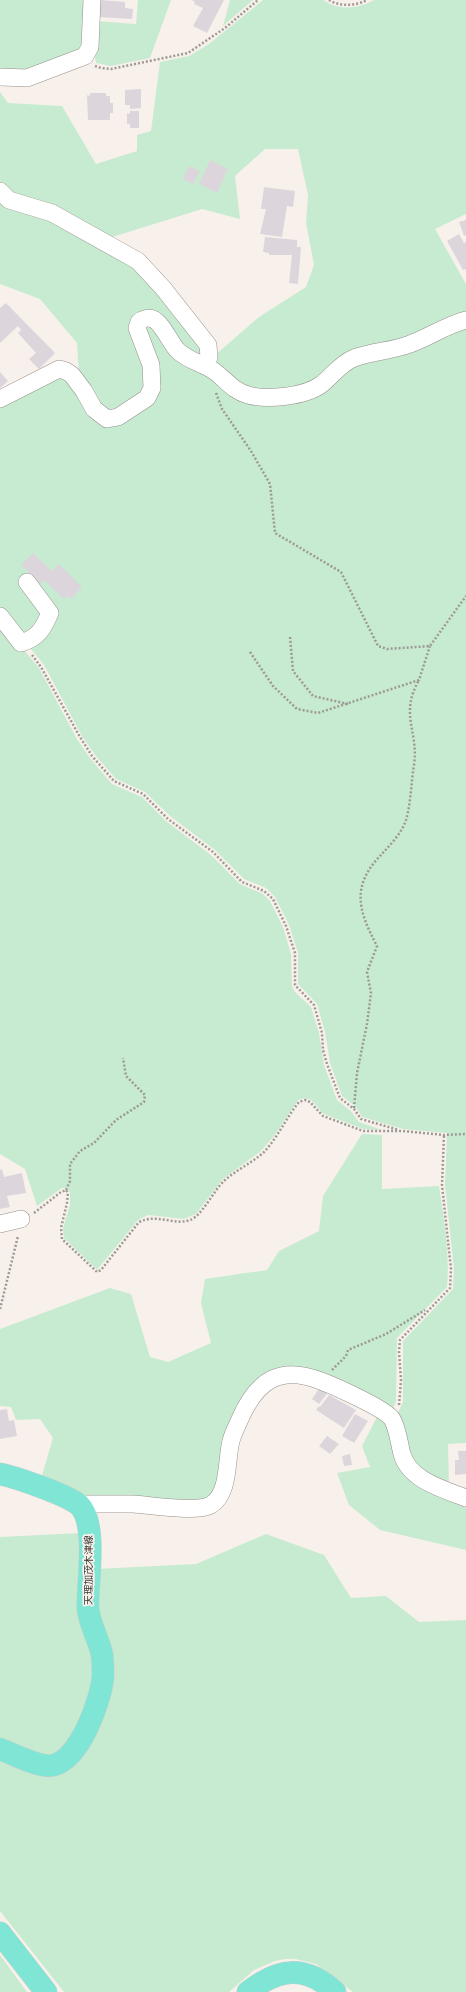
<svg xmlns="http://www.w3.org/2000/svg" width="466" height="1992" font-family="Lato,'Noto Sans JP',sans-serif">
<style>
.green{fill:#c7ebd0}
.building{fill:#dcd6dc}
.lines{fill:none;stroke-linecap:round;stroke-linejoin:round}
.minor-casing{stroke:#96908b;stroke-width:18}
.primary-casing{stroke:#d0cfcf;stroke-width:23}
.path{stroke:#9e9995;stroke-width:2.5;stroke-dasharray:2 2;stroke-linecap:butt}
.minor{stroke:#fff;stroke-width:17}
.primary{stroke:#7fe5d4;stroke-width:22}
.labels{text-anchor:middle;stroke-width:3.5;stroke-linejoin:round;paint-order:stroke}
.street-label{font-size:10px;fill:#3c3937;stroke:#f8f1eb}
</style>
<rect width="100%" height="100%" fill="#f8f1eb"/>
<!-- green -->
<path class="green" d="M0,0H88L86,46L36,71L0,73Z
M138,0H171L150,58L111,66L96,63L94,48L96,21L136,24Z
M230,0H253L223,26Z
M263,0H323C340,11 357,9 374,0H466V214L435,229L466,284V316L313,384L255,392L216,366L213,357L259,317L306,287L314,265L306,223L308,195L298,149H265L235,176L240,219L202,209L106,239L11,196L0,184V92L8,103L62,106L96,164L137,151V135L151,131L160,62L189,56L209,44Z
M0,200L38,214L135,265L203,347L204,356L199,359L142,314L147,371L143,394L108,414L79,376L77,343L40,299L0,284Z
M148,322L175,353L269,401L345,367L466,324V1443L448,1444L449,1487L419,1472L396,1417L403,1402V1341L453,1289L454,1269L445,1185L447,1133L403,1129L362,1117L356,1107L342,1096L330,1063L325,1032L317,1004L298,984V953L289,925L275,897L266,888L244,879L215,850L170,816L145,792L116,779L95,755L82,736L44,665L0,611V404L64,375L95,417L150,401L142,328Z
M0,621L39,668L77,739L90,758L112,784L142,797L166,821L211,855L240,884L263,894L270,901L283,927L291,954L292,986L295,992L311,1007L319,1033L324,1065L337,1100L351,1111L359,1122L382,1130L363,1129L324,1114L311,1100L305,1098L298,1100L274,1136L261,1151L223,1179L196,1214L184,1219L148,1215L138,1220L97,1270L64,1238L63,1229L70,1204V1193L67,1188H62L37,1206L25,1169L0,1154Z
M362,1134L382,1135V1189L439,1186C444,1217 450,1256 447,1287L397,1338L396,1401L392,1413L323,1377L262,1379L219,1488L206,1503L85,1498L41,1479L53,1438L40,1419L16,1420L11,1407L0,1406V1329L110,1288L131,1294L150,1357L168,1362L211,1343L201,1303L205,1279L267,1270L279,1251L319,1231L323,1196Z
M379,1413L388,1421L398,1457L466,1503V1550L380,1530L349,1505L337,1473L370,1467L362,1446Z
M81,1533L95,1676L88,1703L73,1736L51,1757L0,1740V1537Z
M266,1534L324,1555L351,1598L386,1596L419,1622L466,1620V1992H353L316,1964L295,1959H285L275,1961L254,1970L229,1992H64L0,1911V1757L37,1774L106,1711L97,1618L96,1569L196,1564Z
M0,1955L27,1992H0Z"/>
<!-- building -->
<path class="building" d="M101,0L125,2V8L133,9L132,19L98,17L99,1Z
M192,0H224L207,33L193,26L203,8L194,4L195,2Z
M141,89V108L130,109V105H125V90Z
M90,93H106V96H110V103H113V113H110V120H88L87,95L90,96Z
M130,111H139V128H130V124H127V113L130,114Z
M210,160L228,169L217,193L199,184Z
M189,166L200,171L193,184L183,179Z
M264,187L295,191L293,207L287,206L282,237L260,234L266,209H261Z
M466,220V235L464,236L459,222Z
M459,234L464,243L466,242V269L463,270L447,241Z
M265,237L297,240V247H301L298,284L289,283L292,255H269V253L263,252Z
M6,303L55,353L39,369L29,359L36,353L18,333L21,330L18,326L0,343V308Z
M0,372L8,381L0,388Z
M33,553L52,571L59,564L82,587L71,599L67,596L64,599L44,580L38,586L32,580L35,578L21,565Z
M2,1169L4,1177L22,1173L26,1193L7,1196L10,1207L0,1209V1170Z
M321,1386L329,1391L319,1404L312,1399Z
M329,1395L356,1410L344,1428L316,1410L319,1406L320,1407Z
M7,1409L9,1421L14,1420L17,1436L0,1439V1410Z
M355,1414L368,1421L354,1443L342,1436Z
M327,1436L339,1444L330,1454L319,1446Z
M458,1451H466V1474L455,1475V1460H459Z
M350,1454L352,1465L344,1466L342,1456Z"/>
<g class="lines">
<defs>
<path id="minor" d="M0,77L27,78L85,56L90,47L92,0
M0,191L9,200L52,213L138,261L163,288L208,345L209,357L206,366
M0,399L59,369L66,371L72,375L84,391L94,409L107,419L118,417L147,398L152,388L151,365L137,328L139,322C142,319 148,317 153,319C162,323 170,342 177,350C188,361 202,363 214,371C225,379 233,391 248,395C267,400 305,397 322,384C333,375 340,364 354,358C372,351 393,351 410,344C429,337 447,325 466,320
M0,616L21,643C38,638 43,629 50,613L27,582
M0,1224L21,1219
M79,1504C97,1504 115,1504 133,1504C151,1505 196,1513 211,1505C230,1493 226,1460 231,1441C233,1433 237,1426 240,1419C257,1380 280,1365 321,1381C334,1386 386,1409 392,1419C398,1429 399,1443 402,1454C409,1480 443,1489 466,1498"/>
<path id="primary" d="M0,1474C15,1477 68,1495 79,1505C98,1523 87,1583 88,1608C89,1624 99,1639 102,1655C103,1661 103,1670 103,1676C101,1701 80,1758 54,1765C40,1769 14,1754 0,1749
M0,1933L46,1992
M248,1992C279,1968 305,1964 335,1992"/>
</defs>
<!-- minor casing -->
<use href="#minor" class="minor-casing"/>
<!-- primary casing -->
<use href="#primary" class="primary-casing"/>
<!-- path -->
<path class="path" d="M329,0C340,7 356,6 367,0
M95,66L101,68L111,69L188,53L225,28L258,0
M216,393L222,409L251,451L270,484L275,533L341,572L378,646L387,649L430,646L466,596
M290,637L293,671L313,696L348,704
M250,652L273,686L297,709L318,713L419,680L430,646
M32,655L41,667L80,737L92,756L114,781L143,794L168,819L213,852L242,882L264,891L273,899L286,926L295,953V985L314,1005L322,1033L323,1050L327,1064L340,1098L354,1109L361,1119L399,1130
M354,1108L357,1073L367,1024L371,993L367,972L377,946C358,910 351,886 381,855C390,845 402,833 406,820C411,803 411,783 414,765C419,731 399,715 419,680
M66,1190L70,1181V1164L80,1151L94,1143L116,1120L144,1102L145,1095L126,1076L123,1058
M34,1213L61,1192L66,1190L68,1193L67,1203L61,1228L62,1239L97,1272L101,1270L139,1222C158,1213 174,1226 190,1220C202,1216 214,1190 224,1181C236,1170 252,1163 264,1152C278,1137 286,1118 299,1102L305,1100L310,1102L323,1116L363,1131H403L444,1135L466,1134
M0,1309L18,1236
M332,1370L346,1356L348,1350L386,1334L425,1310
M399,1405L401,1380L399,1352L400,1340L450,1288L451,1269L442,1185L444,1135"/>
<!-- minor -->
<use href="#minor" class="minor"/>
<!-- primary -->
<use href="#primary" class="primary"/>
</g>
<g class="labels">
<!-- street labels -->
<g class="street-label">
<text transform="translate(88 1570) rotate(-90)" y="4">天理加茂木津線</text>
</g>
</g>
</svg>
